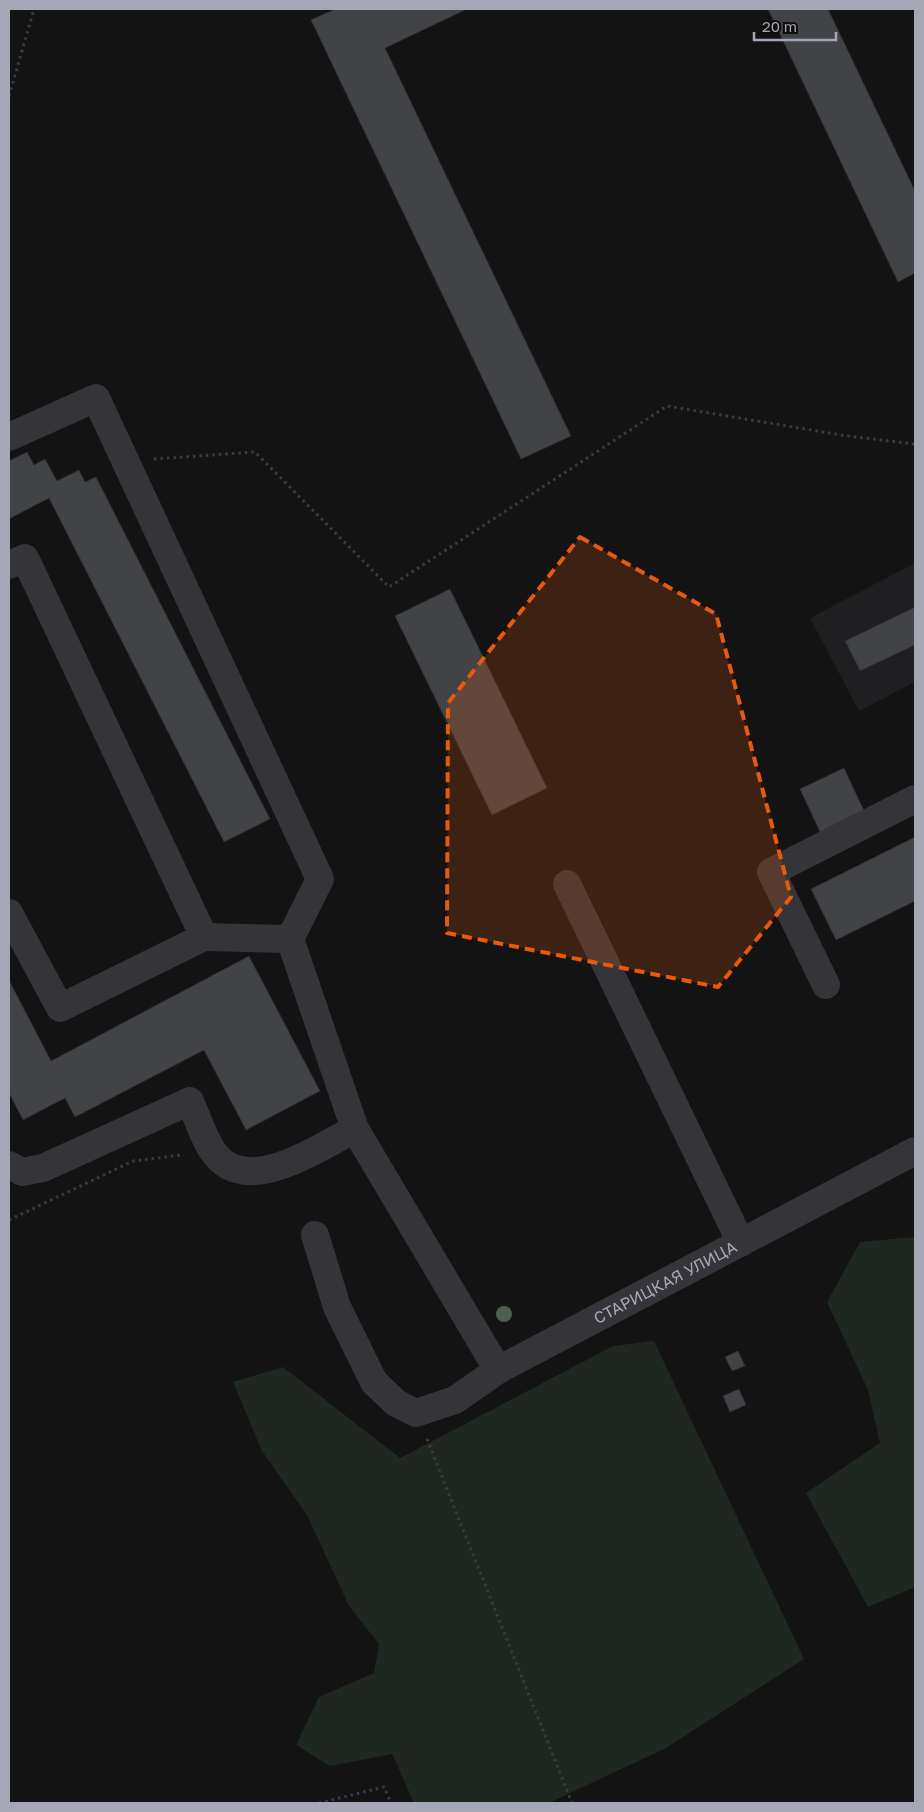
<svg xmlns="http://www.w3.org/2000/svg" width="924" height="1812" font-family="'Golos Text',sans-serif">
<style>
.built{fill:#1f1f21}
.green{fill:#1f2721}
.building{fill:#424347;stroke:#2d2d30}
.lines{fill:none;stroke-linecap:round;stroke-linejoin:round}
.path{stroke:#3a3b40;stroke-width:3;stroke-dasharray:2.5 4;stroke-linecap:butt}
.minor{stroke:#343439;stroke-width:28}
.tree{fill:#4e5f52}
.marked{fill:#e8590c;fill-opacity:0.2;stroke:#e8590c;stroke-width:4;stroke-dasharray:10 6;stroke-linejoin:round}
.labels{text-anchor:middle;stroke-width:5;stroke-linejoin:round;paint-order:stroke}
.street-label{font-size:16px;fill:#a5a8b4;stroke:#0e0e0f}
</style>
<rect width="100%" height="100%" fill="#131314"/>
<!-- built -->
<path class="built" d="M915,563V682L859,711L810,618Z"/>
<!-- green -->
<path class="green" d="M915,1237V1587L868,1607L806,1493L880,1443L868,1390L827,1302L860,1242Z
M654,1341L804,1659L666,1748L549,1803H414L392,1754L330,1766L296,1745L319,1697L374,1673L379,1644L349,1606L307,1515L262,1451L233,1382L283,1367L400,1458L613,1346Z"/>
<!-- building -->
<path class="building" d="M335,9H467L385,48L571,436L521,459L311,20Z
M768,9H828L915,191V273L898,282Z
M27,452L34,465L45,459L57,481L79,470L85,482L96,477L270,819L224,842L49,498L9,519V461Z
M450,589L547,788L492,815L395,616Z
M915,607V645L860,671L845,641Z
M844,768L865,813L821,834L800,789Z
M915,837V901L836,940L811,889Z
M249,956L320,1091L246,1130L204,1050L75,1117L65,1098L23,1120L9,1093V980L51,1061Z
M738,1351L745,1366L732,1371L725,1357Z
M739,1389L746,1405L730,1412L723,1396Z"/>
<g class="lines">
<!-- path -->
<path class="path" d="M9,96L34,9
M154,459L255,452L389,587L667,406L847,436L915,444
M9,1220L133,1161L182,1155
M427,1439L572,1803
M319,1803L384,1787L391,1803"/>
<!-- minor -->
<g class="minor">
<path d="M9,437L96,398L320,879L290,939L355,1129L498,1370"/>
<path d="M9,565L25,558L204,937L290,939"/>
<path d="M567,884L741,1243"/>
<path d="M9,913L60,1008L204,937"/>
<path d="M826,985L771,872L915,799"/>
<path d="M9,1165L22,1172L43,1168L190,1101C197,1117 203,1136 212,1150C245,1200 317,1148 355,1129"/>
<path id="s1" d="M315,1235L337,1307L374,1382L396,1403L416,1413L455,1400L498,1370L915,1151"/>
</g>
</g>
<!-- trees -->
<circle class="tree" cx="504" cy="1314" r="8"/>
<!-- marked area -->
<path class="marked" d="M580,537L716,614L791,897L718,987L447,933L448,703Z"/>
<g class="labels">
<!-- street labels -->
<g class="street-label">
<text dy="6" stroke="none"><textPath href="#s1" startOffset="494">СТАРИЦКАЯ УЛИЦА</textPath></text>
</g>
</g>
<!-- border -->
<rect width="924" height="1812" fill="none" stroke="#a5a8b4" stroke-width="20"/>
<!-- scale -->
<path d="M754 32v8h82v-8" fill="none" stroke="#a5a8b4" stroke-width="2.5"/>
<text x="762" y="32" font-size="15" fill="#a5a8b4" stroke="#0e0e0f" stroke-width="4" paint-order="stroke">20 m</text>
</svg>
